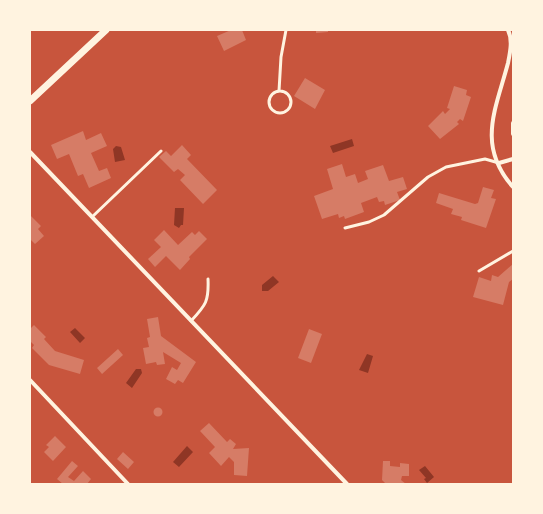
<svg xmlns="http://www.w3.org/2000/svg" width="543" height="514" font-family="'Public Sans',sans-serif">
<style>
.water{fill:#8f3625}
.building{fill:#d67c66}
.lines{fill:none;stroke-linecap:round;stroke-linejoin:round}
.service{stroke:#fff3e0;stroke-width:3}
.minor{stroke:#fff3e0;stroke-width:4}
.tertiary{stroke:#fff3e0;stroke-width:7}
</style>
<rect width="100%" height="100%" fill="#c8553d"/>
<!-- water -->
<path class="water" d="M352,139L354,146L333,153L330,146Z
M116,146L121,147L125,160L115,162L113,149Z
M175,208H184L183,225H181L179,228L174,225Z
M273,276L279,282L268,291H262V285Z
M75,328L85,338L80,343L70,332Z
M367,354L373,356L368,373L359,370Z
M136,369H141L142,373L132,388L126,383Z
M187,446L193,452L179,467L173,462Z
M425,466L434,477L427,483L424,479L426,478L419,470Z"/>
<!-- building -->
<path class="building" d="M231,30H242L246,40L224,51L217,36Z
M316,30H328V32L316,33Z
M305,78L325,90L315,109L294,96Z
M454,86L467,90L466,95L471,97L463,121L460,119L457,122L459,124L440,139L428,126L443,111L445,114L450,109L447,108Z
M83,131L86,140L101,133L107,146L91,153L99,171L107,168L111,178L89,188L83,174L78,176L69,154L57,159L51,145Z
M182,145L191,155L187,159L217,190L203,204L180,180L185,175L178,169L174,172L159,157L166,151L171,156Z
M342,164L346,177L355,174L358,183L368,179L365,171L383,165L389,181L403,177L407,189L397,192L400,200L385,205L384,201L379,202L377,197L361,203L364,212L345,219L344,216L339,218L338,214L322,219L314,196L333,189L327,169Z
M483,187L494,190L491,198L496,199L486,228L461,220L462,217L451,214L453,209L436,203L439,193L475,204L478,203Z
M30,215L41,226L38,229L44,236L35,244L30,239Z
M164,230L178,245L192,232L195,235L199,231L207,239L189,257L190,259L180,270L166,256L155,267L148,259L161,247L154,240Z
M513,264V279L509,282L503,305L473,297L479,277L491,281L492,275L498,277Z
M158,317L161,336L196,362L183,383L178,380L175,384L166,379L172,367L177,370L181,363L163,352L165,364L157,365L156,362L146,364L143,348L149,347L147,338L150,337L147,319Z
M34,325L46,337L44,339L55,351L84,360L80,374L49,365L32,348L34,345L30,341V329Z
M309,329L322,334L311,363L298,358Z
M118,349L123,355L102,374L97,368Z
M153.5 412a4.5 4.5 0 1 1 9 0a4.5 4.5 0 1 1-9 0Z
M209,423L227,442L230,439L236,444L233,449L249,448L247,476L234,475V462L229,457L221,466L209,453L215,447L200,431Z
M55,436L66,447L53,461L44,452L49,447L46,445Z
M123,452L134,462L128,469L117,459Z
M72,461L78,466L68,477L74,481L83,471L91,479L87,484H63L57,479Z
M383,461H390V466L400,467V463L409,464V476H402L401,480L406,484H386L382,480Z"/>
<g class="lines">
<!-- service -->
<path class="service" d="M269 102a11 11 0 1 1 22 0a11 11 0 1 1-22 0Z
M279,91L281,57L286,30
M92,217L161,151
M345,228L369,222L384,215L428,177L446,167L485,159L499,163
M479,271L513,251
M191,321C206,305 209,301 208,279"/>
<!-- minor -->
<path class="minor" d="M508,30C513,40 510,53 508,63C496,109 476,145 513,187
M513,123V134
M30,152L347,484
M499,163L513,159
M30,380L128,484"/>
<!-- tertiary -->
<path class="tertiary" d="M30,101L106,30"/>
</g>
<!-- border -->
<rect width="543" height="514" fill="none" stroke="#fff3e0" stroke-width="62"/>
</svg>
